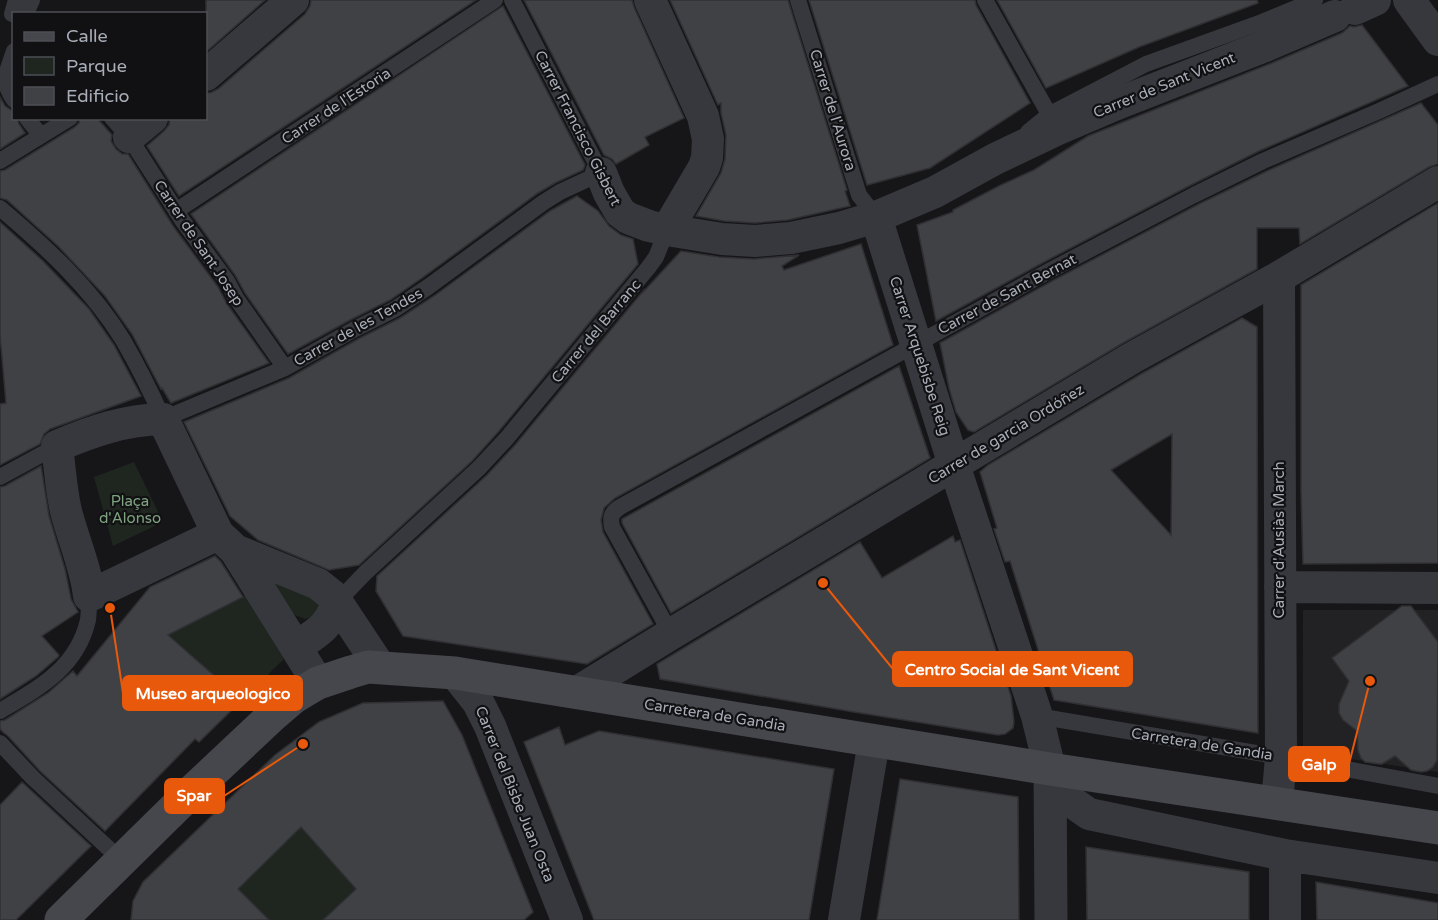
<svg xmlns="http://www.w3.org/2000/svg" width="1438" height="920" font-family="'Varela Round',sans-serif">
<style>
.built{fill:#222225}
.green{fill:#1e261f}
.building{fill:#404145;stroke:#303034;stroke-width:1.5;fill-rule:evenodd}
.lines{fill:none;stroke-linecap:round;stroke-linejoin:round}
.service{stroke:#37383d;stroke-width:16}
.minor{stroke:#37383d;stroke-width:32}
.tertiary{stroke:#37383d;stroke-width:33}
.secondary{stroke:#45474d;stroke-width:33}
.labels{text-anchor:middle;stroke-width:4.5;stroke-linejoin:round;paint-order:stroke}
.street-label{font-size:15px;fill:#a8adb8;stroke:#111113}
.park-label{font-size:15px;fill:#7fa381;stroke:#111113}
.leader{fill:none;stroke:#e8590c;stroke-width:2}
.callout-dot{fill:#e8590c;stroke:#111113;stroke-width:2}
.callout{fill:#e8590c;stroke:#e8590c;stroke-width:2}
.callout-label{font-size:16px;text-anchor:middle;font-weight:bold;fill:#fff}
</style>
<rect width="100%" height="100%" fill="#161618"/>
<!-- built -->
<path class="built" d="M1303,610H1438V772L1303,752Z"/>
<!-- green -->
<path class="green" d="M134,462L163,522L113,546L94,477Z
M273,582L322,602L314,617L305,619L287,612Z
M246,595L284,659L242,700L168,635Z
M301,827L355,889L323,920H268L236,887Z"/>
<!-- building -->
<path class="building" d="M206,0H265L206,52Z
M311,0H476L179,196L147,146L164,131L169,125L170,118H206V92L210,93L218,89L305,14L310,6Z
M524,0H632L634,7L684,118L645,137L649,145L616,164L612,159L604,155Z
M670,0H788L847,190L845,191L850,206L788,220L755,223L724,221L696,216L721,173L725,159L726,135L721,113V103L718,105Z
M809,0H975L976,5L1030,103L930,168L867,185Z
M997,0H1257L1258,3L1139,47L1046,88Z
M503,6L585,165L583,170L555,183L538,193L422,278L390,300L350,320L288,354L245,293L235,275L191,214Z
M1362,25L1408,86L1259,151L1189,186L1044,262L936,321L917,225L953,212V210L1001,185L1034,170L1088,136L1272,63L1342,33L1350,26L1354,27Z
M0,97L5,106L14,112V118H17L19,124L25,133L0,149Z
M1421,103L1438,125V164L1429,167L1300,244L1299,228H1257V269L1123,343L974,432L968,430L956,412L949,388L940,343L1054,280L1199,204L1267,171Z
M80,118H97L112,135L111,141L116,149L122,154H128L173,226L218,287L227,304L269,363L171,403L162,388L161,389L132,334L105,296L58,246L7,200L0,198V171L5,170L75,127L79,123Z
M577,196L598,211L609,226L621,235L633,239L638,264L499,431L472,461L359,565L329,570L258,540L230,516L184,422L289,378L360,338L400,318L434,296L550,211Z
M1438,203V563L1303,564L1301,491V285Z
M0,222L43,261L89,309L114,345L141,396L50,429L44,434L40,444L0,465V404L6,403L0,335Z
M861,244L893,345L615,498L604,508L601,520L603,532L653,624L587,664L403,636L376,591L377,576L487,475L515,445L644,290V291L681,251L719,257L754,259L799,255L782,266L784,270Z
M1242,318L1257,327L1258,733L1054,700L1010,561L1005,562L994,529L997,528L980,472L988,465L1141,374ZM1172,434L1171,535L1111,470Z
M899,366L930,458L671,613L622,523V519Z
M41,466L49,516L65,569L71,599L78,612L42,636L59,655L58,657L36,676L0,699V487L5,486Z
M953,536L955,542L960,540L1011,696L1014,722L1013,728L1005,734L998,735L854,712L660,679L657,664L860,542L882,578Z
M215,556L221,562L243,597L168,635L242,700L199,742L195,739L105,831L40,771L8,736L4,733L0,729V721L5,720L48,693L73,671L77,676L150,587Z
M1402,606H1411L1438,642L1437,760L1433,767L1427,771L1421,772L1411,770L1395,756L1382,764H1379L1365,762L1361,758L1358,751L1357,731L1343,720L1339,713V704L1349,681L1332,658Z
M443,701L462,735L533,912L524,920H323L356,889L301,827L238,889L269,920H131L133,901L143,882L275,755L319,722L363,703Z
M559,727L565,745L599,731L834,769L809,920H594L524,742Z
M900,779L1018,797L1019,920H877Z
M22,782L91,846L16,920H0V805Z
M1086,847L1249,872V920H1087Z
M1316,882L1438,903V920H1317Z"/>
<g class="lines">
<!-- service -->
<path class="service" d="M798,0L859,195L876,217
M985,0L1054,123
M12,14L16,0
M26,14L32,0
M14,51C7,73 0,80 14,100
M27,118L41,136
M112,118L129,137L182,220L227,281L236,298L285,368
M1028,132L1050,114L1146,64L1262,22L1315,0
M0,161L70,118
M0,208C46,247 91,288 123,340C138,366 151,392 163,419L285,368L355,329L395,309L428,287L544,202L560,192L601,173L512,0
M176,211L495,0
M0,477L57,446
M337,604L344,595L365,573L479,468L507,438L648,268L656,257L667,230
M671,634L612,527C610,517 611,513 620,507L1049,271L1194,195L1263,161L1379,111L1438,84
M0,711C39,688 77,668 88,620C89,612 89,604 89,596
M1037,716L1281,757L1438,786
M0,743L33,778L121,860"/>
<!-- minor -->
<path class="minor" d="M650,0L703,116L708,139L707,158L704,167L667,230
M1409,0L1438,40
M1355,9L1375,0
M206,75L293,0
M129,137L152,118
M601,173L609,193L620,212L628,218L649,226L667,230L722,239L755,241L791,238L839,228L876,217L935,192L995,159L1058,129L1119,103L1265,46L1335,16
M876,217L954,465L1037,716L1050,769L1062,795L1089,814L1285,855L1438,878
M218,534L89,596C86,567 73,539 66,511C61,490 60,468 57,446C93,431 124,420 163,419L218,534L235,550L318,683
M235,550L318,584L333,596L380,667
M1280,587L1438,588
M296,647C318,632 327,629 337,604
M455,673L478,702L490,726L567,920
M577,692L671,634L1132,358L1279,277L1438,182
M1277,803L1281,757L1279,277
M1285,855V920
M844,920L874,741"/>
<!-- tertiary -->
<path class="tertiary" d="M1050,769L1051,920"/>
<!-- secondary -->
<path class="secondary" d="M61,920L187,796L272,716L293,698L306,690L318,683L351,672L368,667L455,673L1050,769L1438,828"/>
</g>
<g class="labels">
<!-- street labels -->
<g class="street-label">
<text transform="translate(1164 85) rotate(-22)" y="5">Carrer de Sant Vicent</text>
<text transform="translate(336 106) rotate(-33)" y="5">Carrer de l'Estoria</text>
<text transform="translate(833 110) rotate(73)" y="5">Carrer de l'Aurora</text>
<text transform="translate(578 128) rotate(63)" y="5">Carrer Francisco Gisbert</text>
<text transform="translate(199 243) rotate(56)" y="5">Carrer de Sant Josep</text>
<text transform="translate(1007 294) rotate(-28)" y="5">Carrer de Sant Bernat</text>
<text transform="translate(358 327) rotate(-29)" y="5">Carrer de les Tendes</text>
<text transform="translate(596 331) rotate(-50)" y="5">Carrer del Barranc</text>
<text transform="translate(920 356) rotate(72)" y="5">Carrer Arquebisbe Reig</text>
<text transform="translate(1006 434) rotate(-31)" y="5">Carrer de garcia Ordóñez</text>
<text transform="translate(1279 540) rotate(-90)" y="5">Carrer d'Ausiàs March</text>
<text transform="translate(715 715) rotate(9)" y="5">Carretera de Gandia</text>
<text transform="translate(1202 744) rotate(9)" y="5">Carretera de Gandia</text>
<text transform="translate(515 794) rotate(68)" y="5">Carrer del Bisbe Juan Osta</text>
</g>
<!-- park labels -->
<g class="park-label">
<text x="130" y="506">Plaça<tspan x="130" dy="17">d'Alonso</tspan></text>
</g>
</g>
<!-- callouts -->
<path class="leader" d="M823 583L893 669M110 608L123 693M1370 681L1349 764M303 744L224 796"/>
<g class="callout-dot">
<circle cx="823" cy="583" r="6"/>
<circle cx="110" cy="608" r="6"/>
<circle cx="1370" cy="681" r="6"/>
<circle cx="303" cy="744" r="6"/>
</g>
<g class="callout">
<rect x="893" y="652" width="239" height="34" rx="6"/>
<rect x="123" y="676" width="179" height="34" rx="6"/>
<rect x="1289" y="747" width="60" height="34" rx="6"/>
<rect x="165" y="779" width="59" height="34" rx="6"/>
</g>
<g class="callout-label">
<text x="1012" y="675">Centro Social de Sant Vicent</text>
<text x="213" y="699">Museo arqueologico</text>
<text x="1319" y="770">Galp</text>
<text x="194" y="801">Spar</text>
</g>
<!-- legend -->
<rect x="12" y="12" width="195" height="108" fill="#111113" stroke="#4d4f55" stroke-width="1.5"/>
<rect x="24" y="32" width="30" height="9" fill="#45474d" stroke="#4d4f55" stroke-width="1.5"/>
<text x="66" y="42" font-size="18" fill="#a8adb8">Calle</text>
<rect x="24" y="57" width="30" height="18" fill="#1e261f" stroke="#4d4f55" stroke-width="1.5"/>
<text x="66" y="72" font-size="18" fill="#a8adb8">Parque</text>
<rect x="24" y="87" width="30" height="18" fill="#404145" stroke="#4d4f55" stroke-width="1.5"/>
<text x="66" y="102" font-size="18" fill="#a8adb8">Edificio</text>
</svg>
